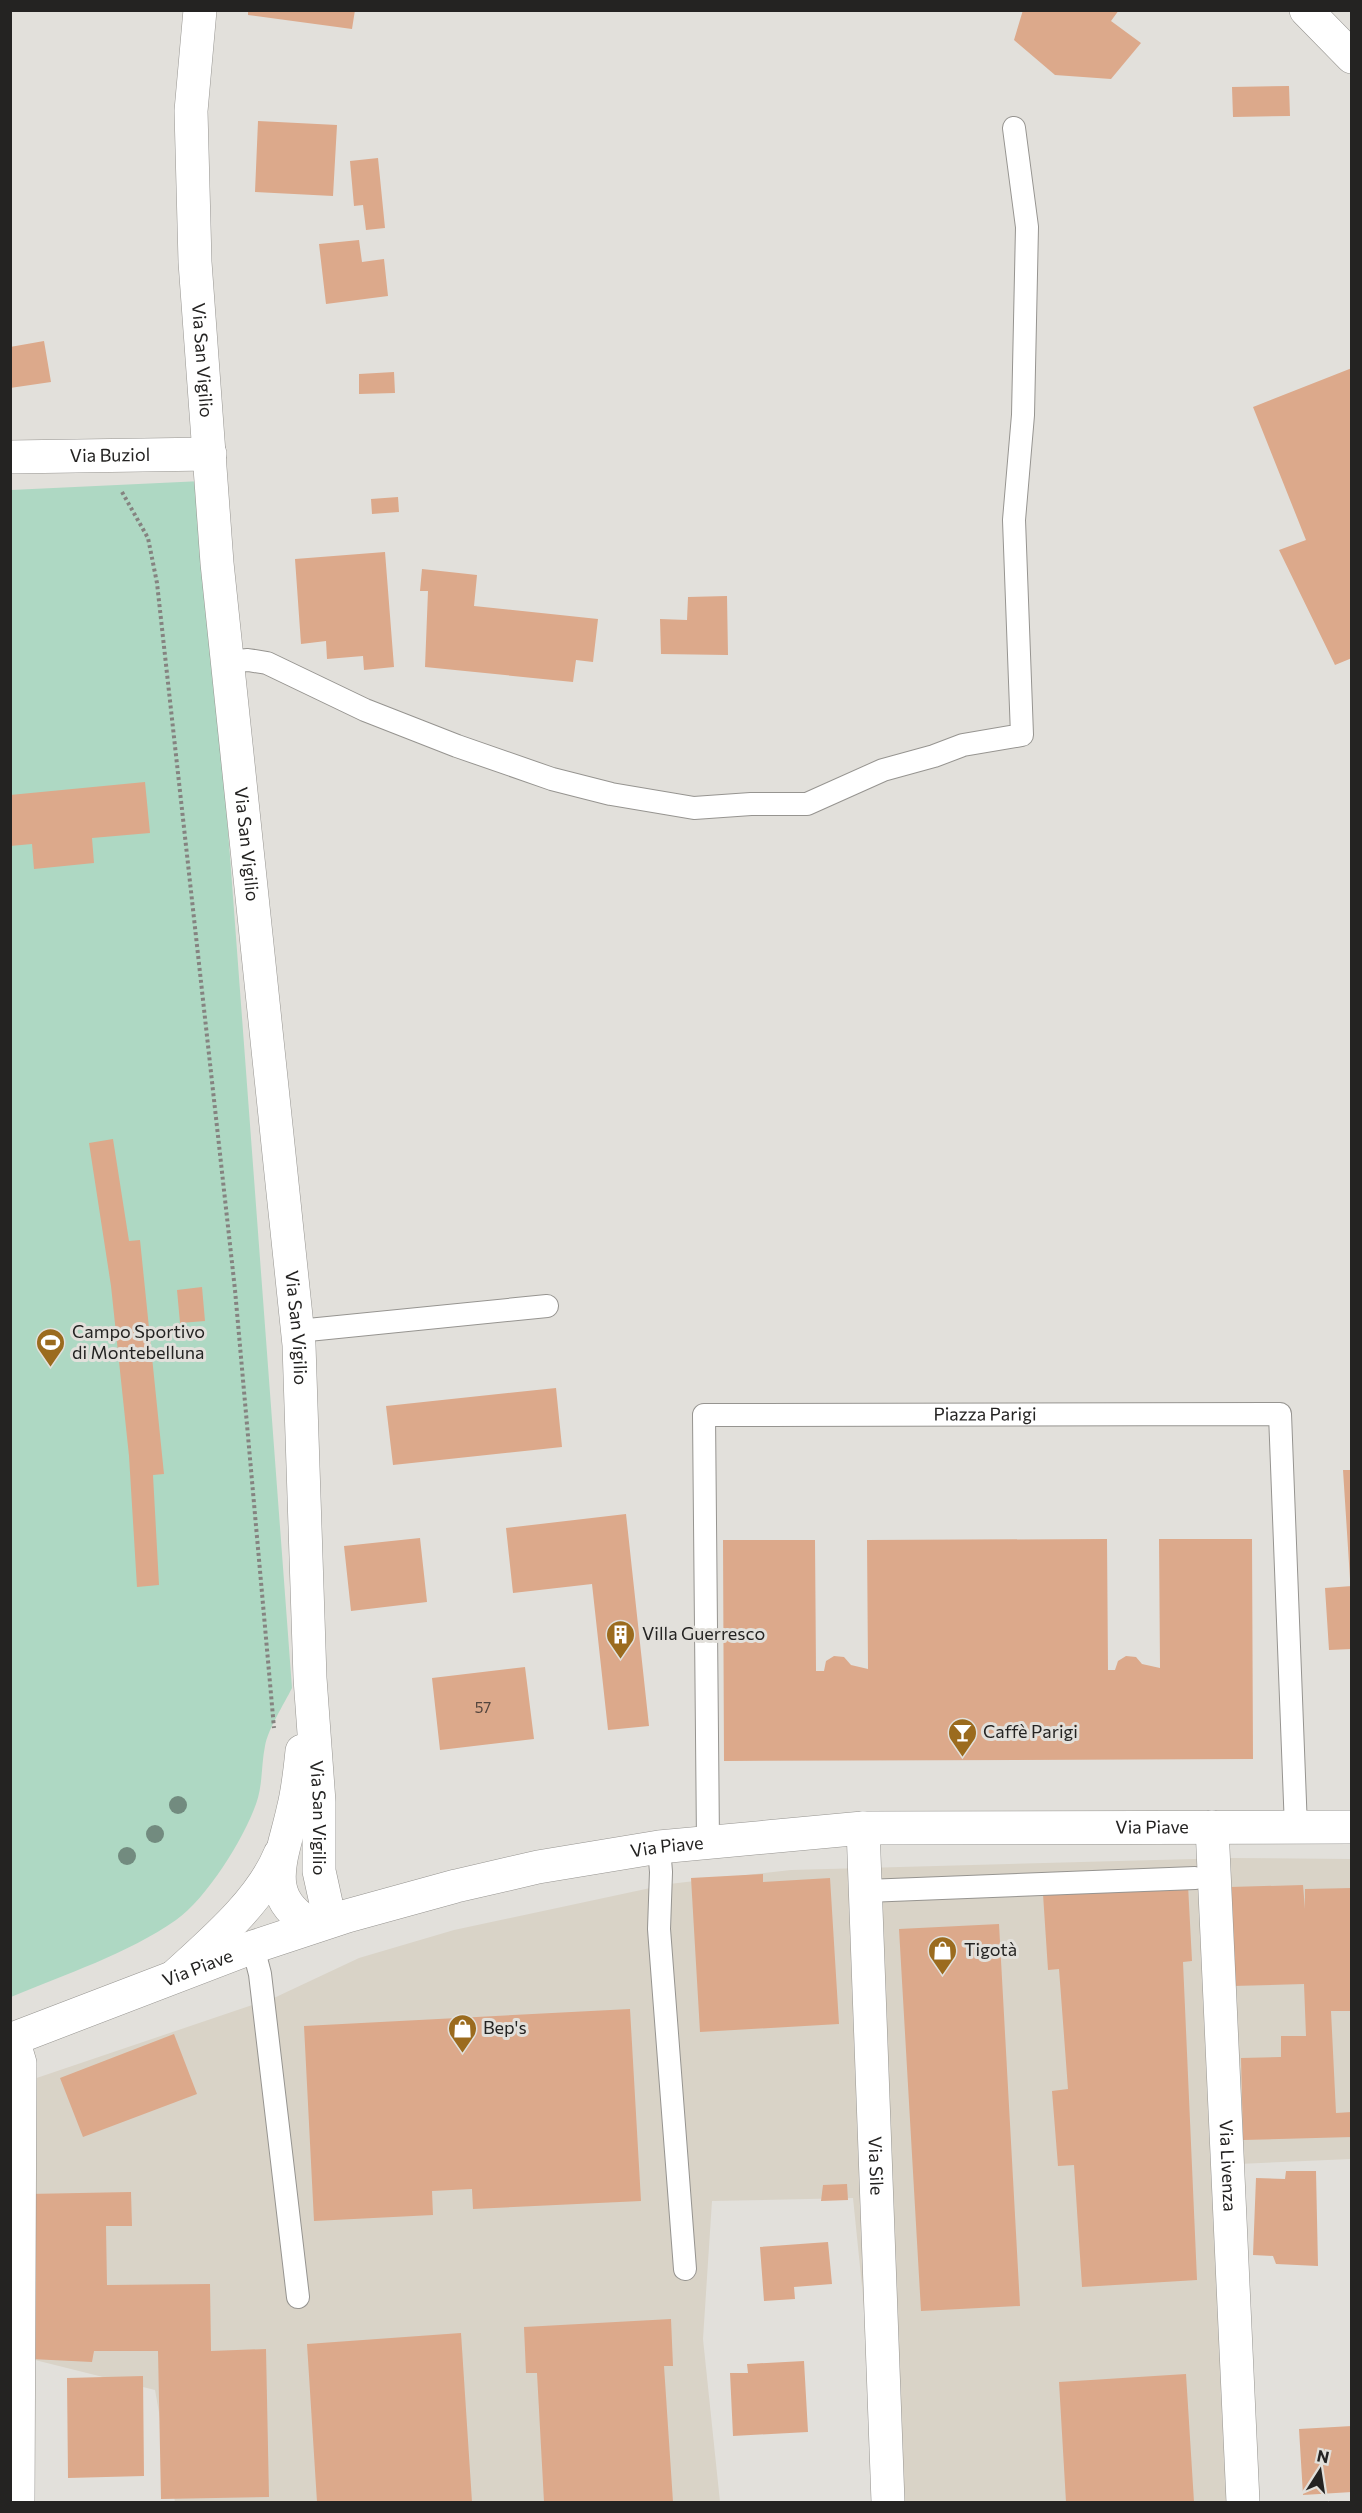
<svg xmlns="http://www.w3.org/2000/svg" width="1362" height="2513" font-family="Commissioner,sans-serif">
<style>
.built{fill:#d9d3c7}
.green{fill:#aed8c3}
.building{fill:#dca98b}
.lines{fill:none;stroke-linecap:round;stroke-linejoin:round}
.lane-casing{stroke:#969490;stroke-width:24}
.street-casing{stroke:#969490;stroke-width:34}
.secondary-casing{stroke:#969490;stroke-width:34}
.primary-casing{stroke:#969490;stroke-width:34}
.path{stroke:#858380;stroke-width:4;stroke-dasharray:3 3;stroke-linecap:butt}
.lane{stroke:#fff;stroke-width:22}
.street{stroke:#fff;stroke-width:33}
.secondary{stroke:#fff;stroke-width:33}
.primary{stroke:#fff;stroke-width:33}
.tree{fill:#728b7f}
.labels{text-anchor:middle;stroke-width:6;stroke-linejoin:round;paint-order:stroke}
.number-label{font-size:15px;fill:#52443c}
.street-label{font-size:18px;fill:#242322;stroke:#e2e0db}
.poi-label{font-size:18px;fill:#242322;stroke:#e2e0db;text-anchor:start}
</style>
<rect width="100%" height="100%" fill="#e2e0db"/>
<!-- built -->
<path class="built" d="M1231,1858L1351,1859V2159L1238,2164L1243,2502H884L853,2198L712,2201L703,2339L720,2502H175L155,2390L11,2354L10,2087L276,1997L359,1958L454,1930L669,1884L791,1870Z"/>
<!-- green -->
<path class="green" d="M202,481L292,1688C284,1704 268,1729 265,1746C261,1765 263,1785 256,1804C243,1840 207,1898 176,1920C127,1954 66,1974 11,1997V490Z"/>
<!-- building -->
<path class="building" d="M248,10H355L352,29L248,15Z
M1023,10H1119L1111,21L1141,43L1111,79L1055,75L1014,40Z
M1289,86L1290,116L1233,117L1232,87Z
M258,121L337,125L333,196L255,192Z
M378,158L385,228L366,230L363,205L354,206L350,161Z
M359,240L362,262L384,259L388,296L326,304L319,244Z
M44,341L51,382L10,388V347Z
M1352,368V658L1335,665L1279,550L1306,540L1253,407Z
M394,372L395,393L359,394V374Z
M398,497L399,512L372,514L371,499Z
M385,552L394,667L364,670L363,656L327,659L326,641L301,644L295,559Z
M422,569L477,575L474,606L598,619L593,662L576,660L573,682L425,667L428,591H420Z
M727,596L728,655L661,654L660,619L687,620L688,597Z
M145,782L150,833L92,838L94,863L34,869L32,844L10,846V795Z
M113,1139L129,1241L140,1240L164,1474L153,1475L159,1585L137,1587L129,1456L111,1286L89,1143Z
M202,1287L205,1321L180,1323L177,1290Z
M556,1388L562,1447L393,1465L386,1406Z
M1343,1470H1352V1579H1350Z
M626,1514L649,1726L608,1730L592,1584L513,1593L506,1528Z
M420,1538L427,1602L351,1611L344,1546Z
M1107,1539L1108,1670H1115L1118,1661L1126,1656L1136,1657L1142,1664L1160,1668L1159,1539H1252L1253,1759L724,1761L723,1540H815L816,1671H824L826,1661L834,1656L844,1657L851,1665L868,1669L867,1540Z
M1352,1586V1649L1329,1650L1325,1588Z
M525,1667L534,1739L440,1750L432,1678Z
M763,1874V1882L830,1878L839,2024L700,2032L691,1878Z
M1188,1885L1192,1961L1183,1962L1197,2280L1082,2287L1074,2165L1058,2166L1052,2091L1068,2089L1059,1969L1048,1970L1043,1894Z
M1303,1885L1305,1909V1889L1352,1888V2011H1331L1336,2113L1352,2112V2137L1243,2140L1241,2058L1281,2057V2036H1306L1304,1984L1232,1986L1230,1887Z
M999,1924L1020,2306L921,2311L899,1929Z
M630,2009L641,2201L473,2209L472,2189L432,2191L433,2215L314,2221L304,2026Z
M174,2034L197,2094L83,2137L60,2078Z
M1286,2171H1316L1318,2266L1276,2264L1273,2256L1253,2255L1256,2178L1285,2179Z
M847,2184L848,2200L821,2201L823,2185Z
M131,2192L132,2226H106L107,2285L210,2284L211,2351L266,2349L269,2497L161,2499L158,2351H94L92,2362L31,2359L28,2194Z
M828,2242L832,2284L794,2287L795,2299L764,2301L760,2247Z
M671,2319L673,2366H664L673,2502H544L537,2373H526L524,2327Z
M461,2333L472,2502H317L307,2344Z
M804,2361L808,2432L733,2436L730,2373H748L747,2364Z
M1186,2374L1194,2502H1066L1059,2382Z
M143,2376L144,2476L68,2478L67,2378Z
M1352,2426V2492L1303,2495L1299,2429Z"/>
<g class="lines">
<defs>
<g id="lane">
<path d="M226,662L248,660L267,663L365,710L457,746L552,779L611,794L694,808L751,804H807L883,770L934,756L963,745L1022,735L1014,520L1023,415L1027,227L1014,128"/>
<path d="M298,1331L547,1306"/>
<path id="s1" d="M708,1842L704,1415L1280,1414L1296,1828"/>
<path d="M659,1847L661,1872L659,1929L685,2269"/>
<path d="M866,1891L1195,1878"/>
<path d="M253,1947L260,1974L298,2297"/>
</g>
<g id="street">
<path id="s2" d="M200,10L191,111L195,262L217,563L299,1345L310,1678L319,1802V1871L330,1921"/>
<path id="s3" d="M10,457L210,454"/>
<path d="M302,1751C300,1771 298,1791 293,1810C283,1857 259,1899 315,1926"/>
<path id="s4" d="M1212,1827L1243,2502"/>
<path id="s5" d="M863,1828L888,2502"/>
<path d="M175,1976C212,1942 261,1901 280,1854"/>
<path d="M13,2039L20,2063L18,2502"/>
</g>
<g id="secondary">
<path id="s6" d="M10,2040L253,1947L347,1916L456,1886L538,1867L659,1847L863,1828L1352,1827"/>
</g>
<path id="primary" d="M1306,10L1352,57"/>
</defs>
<!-- lane casing -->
<use href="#lane" class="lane-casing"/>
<!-- street casing -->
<use href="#street" class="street-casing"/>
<!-- secondary casing -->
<use href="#secondary" class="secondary-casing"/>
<!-- primary casing -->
<use href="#primary" class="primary-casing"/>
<!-- path -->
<path class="path" d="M122,492L148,538L157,583L235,1290L274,1728"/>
<!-- lane -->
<use href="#lane" class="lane"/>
<!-- street -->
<use href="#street" class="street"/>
<!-- secondary -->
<use href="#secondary" class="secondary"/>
<!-- primary -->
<use href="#primary" class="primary"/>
</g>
<!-- trees -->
<g class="tree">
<circle cx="178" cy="1805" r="9"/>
<circle cx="155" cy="1834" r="9"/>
<circle cx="127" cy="1856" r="9"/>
</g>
<!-- icons -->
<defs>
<symbol id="stadium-pin" viewBox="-11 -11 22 30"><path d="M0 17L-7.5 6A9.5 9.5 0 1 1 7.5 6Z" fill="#9b6b1e" stroke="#e2e0db"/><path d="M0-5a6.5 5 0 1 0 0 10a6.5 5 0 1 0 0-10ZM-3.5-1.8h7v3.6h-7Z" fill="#fff"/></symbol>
<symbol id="building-pin" viewBox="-11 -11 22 30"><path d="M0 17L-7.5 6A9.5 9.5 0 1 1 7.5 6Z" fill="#9b6b1e" stroke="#e2e0db"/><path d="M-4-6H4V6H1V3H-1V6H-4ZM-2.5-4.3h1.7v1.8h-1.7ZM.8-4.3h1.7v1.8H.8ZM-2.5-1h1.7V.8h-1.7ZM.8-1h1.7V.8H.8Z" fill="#fff"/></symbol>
<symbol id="bar-pin" viewBox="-11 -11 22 30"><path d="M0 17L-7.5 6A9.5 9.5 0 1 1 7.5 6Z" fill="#9b6b1e" stroke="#e2e0db"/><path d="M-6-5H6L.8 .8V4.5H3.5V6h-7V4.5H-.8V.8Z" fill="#fff"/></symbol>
<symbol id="shop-pin" viewBox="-11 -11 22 30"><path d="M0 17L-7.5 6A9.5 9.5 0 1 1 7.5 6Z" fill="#9b6b1e" stroke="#e2e0db"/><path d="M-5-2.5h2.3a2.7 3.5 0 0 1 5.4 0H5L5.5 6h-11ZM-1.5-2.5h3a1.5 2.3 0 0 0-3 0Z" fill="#fff"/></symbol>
</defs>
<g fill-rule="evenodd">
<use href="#stadium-pin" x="34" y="1326" width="33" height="45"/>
<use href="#building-pin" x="604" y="1618" width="33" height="45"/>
<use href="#bar-pin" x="946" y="1716" width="33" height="45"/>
<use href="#shop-pin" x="926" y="1934" width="33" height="45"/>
<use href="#shop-pin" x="446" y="2012" width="33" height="45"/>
</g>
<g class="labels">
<!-- number labels -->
<g class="number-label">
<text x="483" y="1713">57</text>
</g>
<!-- street labels -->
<g class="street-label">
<text dy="6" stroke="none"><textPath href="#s2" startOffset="351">Via San Vigilio</textPath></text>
<text dy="6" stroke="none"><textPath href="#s3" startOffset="100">Via Buziol</textPath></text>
<text dy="6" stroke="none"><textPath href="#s2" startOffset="837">Via San Vigilio</textPath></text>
<text dy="6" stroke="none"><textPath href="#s2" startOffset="1323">Via San Vigilio</textPath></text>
<text dy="6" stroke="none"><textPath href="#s1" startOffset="708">Piazza Parigi</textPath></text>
<text dy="6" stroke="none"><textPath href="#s2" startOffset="1814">Via San Vigilio</textPath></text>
<text dy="6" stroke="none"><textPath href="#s6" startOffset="1173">Via Piave</textPath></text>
<text dy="6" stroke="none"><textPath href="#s6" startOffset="687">Via Piave</textPath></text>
<text dy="6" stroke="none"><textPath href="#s6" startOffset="201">Via Piave</textPath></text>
<text dy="6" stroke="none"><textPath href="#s5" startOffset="338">Via Sile</textPath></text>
<text dy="6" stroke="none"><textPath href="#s4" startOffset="339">Via Livenza</textPath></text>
</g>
<!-- poi labels -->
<g class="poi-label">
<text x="72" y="1338">Campo Sportivo<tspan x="72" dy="21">di Montebelluna</tspan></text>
<text x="642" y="1640">Villa Guerresco</text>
<text x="983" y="1738">Caffè Parigi</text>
<text x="964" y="1956">Tigotà</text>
<text x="483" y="2034">Bep's</text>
</g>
</g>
<!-- border -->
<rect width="1362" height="2513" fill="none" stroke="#242322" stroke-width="24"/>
<!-- north arrow -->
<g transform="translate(1320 2471) rotate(12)" stroke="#e2e0db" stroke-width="4.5" paint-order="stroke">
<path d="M0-4.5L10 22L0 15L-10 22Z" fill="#242322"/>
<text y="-9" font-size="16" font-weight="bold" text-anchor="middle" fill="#242322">N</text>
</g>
</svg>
